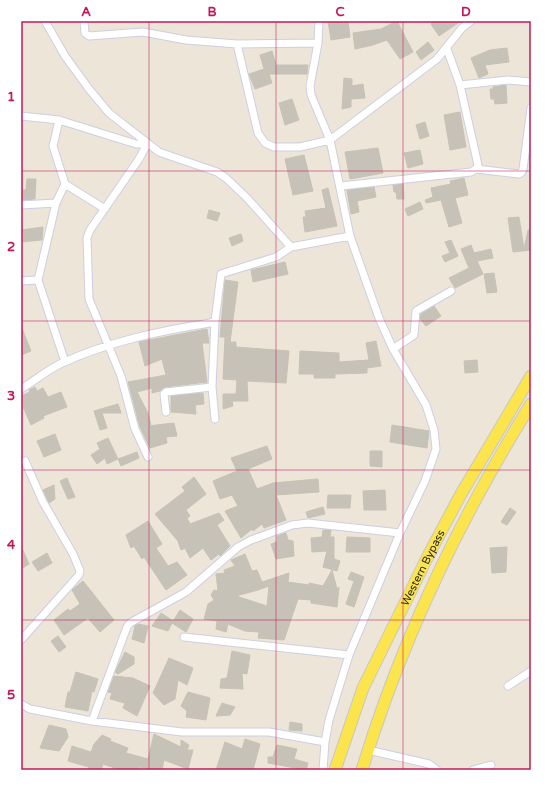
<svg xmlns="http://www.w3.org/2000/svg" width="552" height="791" font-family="'Varela Round',sans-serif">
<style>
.building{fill:#c7c2b8;stroke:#c7c2b2;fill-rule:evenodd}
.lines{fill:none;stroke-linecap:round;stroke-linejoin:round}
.minor-casing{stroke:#cdcfe3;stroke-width:9}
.primary-casing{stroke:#c7c7c7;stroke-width:13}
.minor{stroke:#fff;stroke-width:7}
.primary{stroke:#fce44d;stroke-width:11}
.grid{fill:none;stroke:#c2185b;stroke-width:1;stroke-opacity:0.55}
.labels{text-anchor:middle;stroke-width:3;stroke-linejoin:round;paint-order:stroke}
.street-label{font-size:11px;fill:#282828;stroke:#fff}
.neatline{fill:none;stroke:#c2185b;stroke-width:1.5}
.grid-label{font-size:13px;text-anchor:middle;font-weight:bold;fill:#c2185b}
</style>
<rect width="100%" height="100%" fill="#ece5d8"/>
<!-- building -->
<path class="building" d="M328,21H348L350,37L331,40Z
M397,21L413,52L400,59L387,40L373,45L355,49L353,33L381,29Z
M434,21H461L439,36L431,24Z
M428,42L434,50L421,60L416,52Z
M507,48L509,62L485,65L488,74L479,78L471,58L490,50Z
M272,51L276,65H308L307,74H269L272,83L255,89L249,74L264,69L260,55Z
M344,78L352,79V86L363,84L365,98L351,99V107L342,109Z
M506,85L507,103L495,104L494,99H491L490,89H493V87Z
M292,99L299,120L285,125L279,103Z
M460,112L466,147L450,150L444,115Z
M425,122L429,136L420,139L416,125Z
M378,148L383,173L350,179L345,152Z
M420,150L423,164L408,168L404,153Z
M304,155L313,191L293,195L285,159Z
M464,178L468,195L455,198L462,223L449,227L441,200L426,203L425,200L433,197L431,188L451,184L450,181Z
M27,179H36L35,199L21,200V190H26Z
M403,184L404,199H397L396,192H394L393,185Z
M374,187L376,197L357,201L359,212L351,214L347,190Z
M328,188L337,226L305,232L303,217H306L305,211L326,208L322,190Z
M420,202L423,209L408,216L405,209Z
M209,210L220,213L217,221L207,218Z
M519,217L524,249L528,230H531V250L513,252L508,218Z
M43,227L42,240L21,242V230Z
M241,234L243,241L232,246L229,238Z
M451,240L458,256L445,262L442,256L450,253L445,242Z
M471,245L474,253L491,249L493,258L477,261L483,274L455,288L449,278L469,268L461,249Z
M285,262L288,274L253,282L251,270Z
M494,273L497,292L487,293L484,274Z
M225,280L238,282L230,342H236V347L289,351L286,383L247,381L248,401H232L233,406L223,409V394H236L237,380L223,379L225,337H220Z
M434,306L441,316L426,326L420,319L421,314Z
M21,326L31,351L21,355Z
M207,329L209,343H202L207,382L165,387L160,391L152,393V388L137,392L148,413L151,426L155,425L156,428V425L174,423L177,436L166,437L167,443L150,448L140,427L128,382L166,375L162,359L145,366L139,342Z
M376,341L381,366L367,368V373L335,374V378H314V374H299L300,351L339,353V362L369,360L366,343Z
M477,360L478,372L465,373L464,361Z
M35,387L37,391L43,388L48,397L61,392L67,407L43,416L44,418L31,425L21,402V396L30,392L29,390Z
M203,393L204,404L195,405L196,414L171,412V396Z
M118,404L121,413H102L107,428L100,430L94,411Z
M392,425L429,431L427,448L390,442Z
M55,434L61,450L44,457L37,441Z
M108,438L118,459L107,464L105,458L97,464L91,455L100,449L97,443Z
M267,446L272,459L248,469L257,489L273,483L318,479L319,492L276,495L286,520L264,528L262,524L253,531L252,529L241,538L225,511L238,506L232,495L220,499L213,481L237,471L231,458Z
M370,451H382V467L370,466Z
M137,452L139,458L121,466L118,459Z
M194,477L206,494L186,510L190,516L187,518L190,524L219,513L224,520L217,525L230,546L220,556L219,554L211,560L203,548L190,558L185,548L181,550L178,541L155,514L185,491L182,487Z
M67,478L75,497L68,499L60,481Z
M54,485L55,499L49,503L43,490Z
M385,490L386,510H364L363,491Z
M328,495H351L350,508H327Z
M323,507L325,514L308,518L306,512Z
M510,508L516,512L507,525L501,522Z
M148,521L162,544L156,548L168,566L177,562L187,575L166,590L144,557L142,559L134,546L131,548L126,535Z
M323,530H331L330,537H334V559L340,561L337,571L323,567L327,551L312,552L311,538L322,537Z
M286,533L288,540L293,541L294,556L276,559L271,544L277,542V536Z
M347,537L370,538V552H346Z
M21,546L29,564L21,569Z
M507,547L506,572L492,573L490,548Z
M47,553L52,563L38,571L32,562Z
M245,554L252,571L257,570L262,582L289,573L288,582L309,585V583L323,586L332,570L337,589L339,587L337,607L311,603V600L298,599L284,640L258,638L259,632L245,631L228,624L226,632L216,629L217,621L204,619L208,604L214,600L211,595L214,590L218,591L216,574L225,573L224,570L235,566L231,560ZM269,586L267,606L236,596L258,590Z
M351,572L364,577L354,607L346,604L354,581L348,579Z
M83,581L114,620L100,632L88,618L64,635L54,620L68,609L70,611L80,604L72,590Z
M180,610L193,619L186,632L172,623Z
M161,613L173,621L168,631L152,626Z
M138,624L148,626L144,643L132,639L135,626Z
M58,636L66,647L59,652L51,641Z
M232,651L250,655L247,674L242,673L243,689L220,688L221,679L227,678Z
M125,652L134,657V664L118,674L115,672Z
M169,658L193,668L187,685L178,680L175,699L164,705L153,693Z
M76,672L98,679L94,692L92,691L88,711L65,707L68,692H70Z
M114,676L133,678L150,686L137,716L123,708L125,703L110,699L112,693L108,692Z
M188,692L210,698L206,720L186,717L187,711L181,706Z
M222,703L235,707L230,715L216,716Z
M290,722L302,724V731L289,730Z
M49,725L66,729L68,737L59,751L40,748Z
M154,734L181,747V740L189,745L187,750H193L188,769L164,760L162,770L139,767V770H121L103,764L101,770H92L88,769L89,767L68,761L72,746L91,752L94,744L102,735L111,739L110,741L128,748L126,753L148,759Z
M245,739L260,744L253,770H216L225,742L242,749Z
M277,745L297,749L294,759L308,763L306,770L268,763V757H273Z"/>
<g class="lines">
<defs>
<path id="minor" d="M45,21L65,56L89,89L109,113L159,152L217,172L226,178L247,198L291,247L350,236
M84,21L85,33L89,36L143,32L186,40L237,44L318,43
M319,21L318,43L310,86L311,95L330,140L350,236L379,318L393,349L426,405L434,430L436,449L425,481L400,533L349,655L329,720L325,742L323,770
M237,44L258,133L265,143L274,147H300L330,140L437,59L462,28L471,21
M447,49L460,85L478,165L476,169
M460,85L508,80L531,82
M21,116L59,120L136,144H147L139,159L90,230L87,238L89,299L121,376L135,429L148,457
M59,120L53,146L65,184L105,209
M65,184L56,203L38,280L65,362
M341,186L471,172L476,169L519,174L522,172L523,169L531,108
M21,205L56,203
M21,281L38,280
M215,321L212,387L215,419
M393,349L414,335L416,311L451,291
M21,389C34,381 46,371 60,364C107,342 159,331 210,323L215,321L221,274L276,257L291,247
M166,412L164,394L166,392L212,387
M184,637L349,655
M21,640L79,575L80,571L73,554L43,502L25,461
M508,686L531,671
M21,704L30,709L92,721L182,732H269L325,742
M92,721L127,627L130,623L186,592L238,547L251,540L292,525L308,523L400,533
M368,750L429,764L437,770
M473,770L491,765"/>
<g id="primary">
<path id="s1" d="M335,770L363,688L429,554L461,494L531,376"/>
<path d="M362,770C401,641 460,518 531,404"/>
</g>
</defs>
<!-- minor casing -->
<use href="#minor" class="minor-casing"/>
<!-- primary casing -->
<use href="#primary" class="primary-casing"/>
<!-- minor -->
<use href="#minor" class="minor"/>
<!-- primary -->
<use href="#primary" class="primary"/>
</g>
<!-- grid -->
<path class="grid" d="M149,21V770M276,21V770M403,21V770M21,171H531M21,321H531M21,470H531M21,620H531"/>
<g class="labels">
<!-- street labels -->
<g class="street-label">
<text dy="4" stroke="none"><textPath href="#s1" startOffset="221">Western Bypass</textPath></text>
</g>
</g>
<!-- border -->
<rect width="552" height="791" fill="none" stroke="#ffffff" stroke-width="44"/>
<rect x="22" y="22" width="508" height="747" class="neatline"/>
<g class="grid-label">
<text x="86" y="16">A</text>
<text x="212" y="16">B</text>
<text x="340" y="16">C</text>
<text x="466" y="16">D</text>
<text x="11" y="101">1</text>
<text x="11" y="251">2</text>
<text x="11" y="400">3</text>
<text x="11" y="549">4</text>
<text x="11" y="699">5</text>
</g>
</svg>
